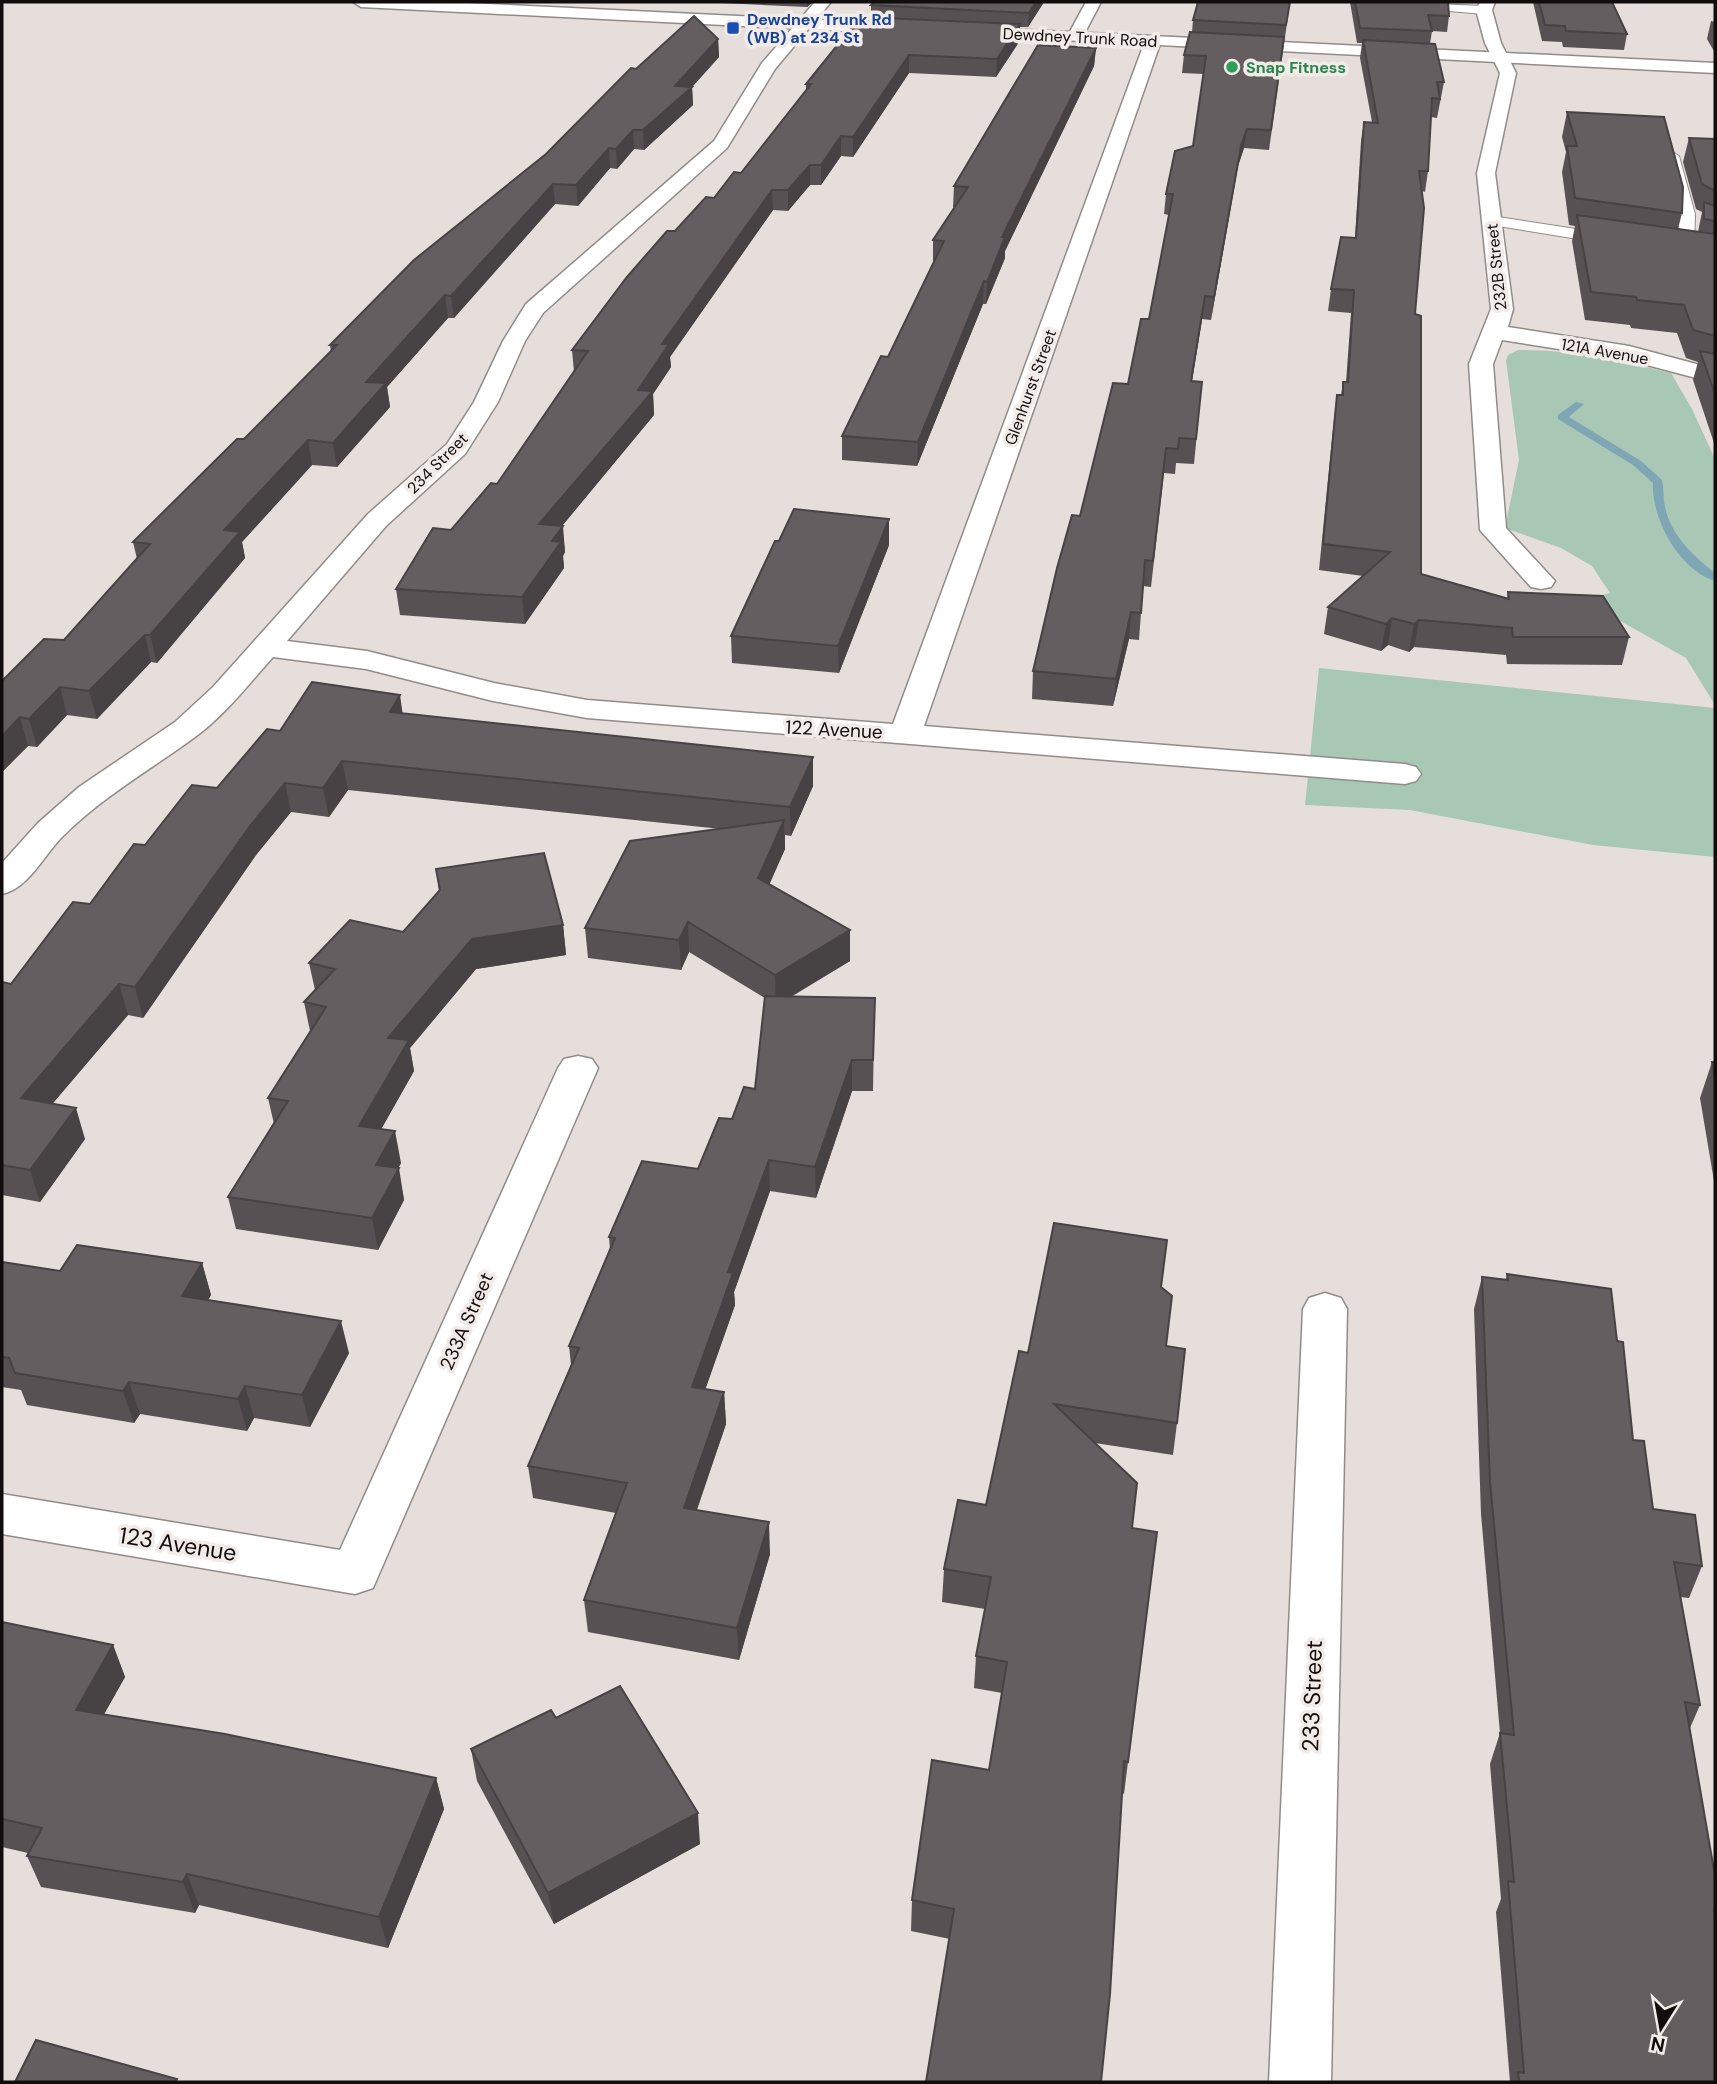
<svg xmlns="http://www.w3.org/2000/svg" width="1717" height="2084" font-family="'DM Sans',sans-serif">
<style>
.green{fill:#a8c8b5}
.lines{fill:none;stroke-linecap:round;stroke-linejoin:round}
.stream{fill:#7fa6b5;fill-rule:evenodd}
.lane-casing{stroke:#928c88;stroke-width:2}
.street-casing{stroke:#928c88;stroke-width:3}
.secondary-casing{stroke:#928c88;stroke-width:3}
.lane{fill:#fff;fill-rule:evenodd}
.street{fill:#fff;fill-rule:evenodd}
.secondary{fill:#fff;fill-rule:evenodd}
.wall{fill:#575153}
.shaded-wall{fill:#474244}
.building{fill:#655e61;stroke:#474244;stroke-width:2}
.transit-dot{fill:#1a4fb4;stroke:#f2ebe7;stroke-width:2.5}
.leisure-dot{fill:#2e9e5b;stroke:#f2ebe7;stroke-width:2.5}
.labels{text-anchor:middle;stroke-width:7;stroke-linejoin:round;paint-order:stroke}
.far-transit-label{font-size:16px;font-weight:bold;fill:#164399;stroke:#f2ebe7;text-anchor:start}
.far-street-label{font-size:16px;fill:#100d0c;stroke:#f2ebe7}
.far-leisure-label{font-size:16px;font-weight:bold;fill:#27864d;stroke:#f2ebe7;text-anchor:start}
.street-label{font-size:19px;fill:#100d0c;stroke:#f2ebe7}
.near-street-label{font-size:23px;fill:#100d0c;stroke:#f2ebe7}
</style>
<rect width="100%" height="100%" fill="#e5deda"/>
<!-- green -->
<path class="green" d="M1518,350C1569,349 1622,361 1671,373L1692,409L1715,459V705L1686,658L1583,600L1610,593L1592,566L1561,548L1505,528L1519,460L1506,360L1508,355Z
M1319,668L1715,708V857L1593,845L1410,810L1305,805Z"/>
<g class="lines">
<!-- stream -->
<path class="stream" d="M1576,402L1584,404L1569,417L1641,461L1662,480C1664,488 1663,498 1665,507C1671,535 1693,556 1715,573V581C1679,570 1651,518 1653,483L1633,465L1558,419V415Z"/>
<defs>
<path id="lane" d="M1384,2L1484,6L1490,10L1484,14L1390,6Z
M1671,151L1679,156L1695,214L1694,250L1686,255L1678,250L1679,214L1663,156Z
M1492,216L1615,235L1623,240L1615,245L1486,224L1484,221Z"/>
<path id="street" d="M815,2H831L775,69L727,148L543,313L525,341L498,402L465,454L386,526L287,641L367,651L494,683L587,700L893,724L1145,41L1153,36L1161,41L924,726L1405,764L1416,767L1421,774L1416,781L1405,784L587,718L493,701L366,669L273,657C249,684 225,715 195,737C150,770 102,797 62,837C44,855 28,889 2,894V863L38,823L79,787L175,722L213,687L368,514L447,444L474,402L503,341L526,304L714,141L762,63Z
M1086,2H1101L1081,40H1069L1067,37Z
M1480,2H1495L1492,10L1501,43L1516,73L1495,173L1513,309L1508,327L1629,346L1715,369V383L1628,360L1502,340L1493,364L1506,528L1555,581L1551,587L1541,589L1531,587L1480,530L1469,364L1491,309L1477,173L1500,73L1485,43L1476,10Z
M578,1056L592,1059L598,1068L373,1588L355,1594L2,1534V1494L340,1550L558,1068L564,1059Z
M1325,1293L1341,1298L1347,1309L1331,2082H1269L1303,1309L1309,1298Z"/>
<path id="secondary" d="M353,2H448L906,24L914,29L906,34L361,7Z
M966,27L1715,63V73L960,35V29Z"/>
</defs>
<!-- lane casing -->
<use href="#lane" class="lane-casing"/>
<!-- street casing -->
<use href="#street" class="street-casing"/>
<!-- secondary casing -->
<use href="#secondary" class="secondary-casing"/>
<!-- lane -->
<use href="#lane" class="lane"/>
<!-- street -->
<use href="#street" class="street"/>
<!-- secondary -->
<use href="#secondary" class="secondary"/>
</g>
<!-- wall -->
<path class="wall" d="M701,2H813L807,7Z
M874,2H1044L1028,27H1020L1019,42L996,77L909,73L853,157L841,156L821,185H810L788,211L773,210L670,357L671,367L653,394L654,415L562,526L565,552L563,556L564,568L525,624L400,615L396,589L451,530L497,484L574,372L572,350L675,231L741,173L806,91V84L871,17V5Z
M1290,2L1269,150L1244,148L1238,166L1211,320L1202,319L1192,381L1202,382L1194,464L1176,463L1175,474L1164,473L1151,587L1143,586L1139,640L1129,639L1113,706L1032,699L1033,671L1080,516L1128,384L1149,319L1169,215L1164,214L1166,194L1193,146L1204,74L1182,73L1184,55L1192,32L1193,20Z
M1350,2H1448L1449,16L1447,32L1432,31L1430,44L1444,82L1437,118L1431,117L1428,171L1425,192L1422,191L1415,314L1421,574L1507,599L1508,592L1629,637L1622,665L1507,664L1506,655L1414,647L1409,652L1388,645L1381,651L1324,634L1328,607L1363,576L1319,570L1334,419L1337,395H1341L1343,382H1346L1351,313L1328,311L1331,289L1355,238L1361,141L1364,122H1372L1360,58L1362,43H1357Z
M1533,2H1612L1627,34L1624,50L1563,47L1562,42L1542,41Z
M1711,21L1715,22V53L1707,39Z
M718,39L719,57L692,87L693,105L644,150L634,149L617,169L610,168L578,206L555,204L454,318H448L387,387L390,407L337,467L312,465L242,542L245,558L157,663L151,662L97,719L67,715L37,747L28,746L2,772L44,639L64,640L137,559L133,542L244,439L331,352L330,345L546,154L636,69Z
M1096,48L1094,66L1005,251V258L986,304H983L917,466L842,460V436L888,357L934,261H933V240L955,207H953L954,186Z
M1567,112L1682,213L1678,229L1698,232L1702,212L1696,209L1683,162L1689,138L1715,139V446L1693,380L1698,362L1686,358L1677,333L1631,328L1630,325L1585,320L1572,241L1575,226L1569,225L1562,172L1566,152L1562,137Z
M889,545L839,673L732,663L731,636Z
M403,714L813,757V786L791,836L785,835V849L769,884L850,930V961L791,997L874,1029L873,1091H852L816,1198L770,1191L734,1292L735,1305L705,1389L724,1392L726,1424L697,1510L770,1554L739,1660L588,1632L584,1600L616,1513L533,1498L528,1466L571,1365L569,1346L610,1250L609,1237L698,1169L732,1119L755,1089L765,998L689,952L681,970L588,958L585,928L721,829L348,790L329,817L291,812L256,855L143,1018L128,1015L52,1104L85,1139L40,1202L2,1195V982L11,984L90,904L145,845L217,788L280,731Z
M436,869L563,925L566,955L476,969L410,1048L414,1071L381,1129L401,1163L398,1168L404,1200L378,1250L236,1229L228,1197L274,1124L268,1098L310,1031L304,1002L315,990L309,963L403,932L439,891Z
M1712,1062H1715V1187L1700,1098Z
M2,1262L60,1271L202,1263L211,1295L208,1300L349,1353L310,1427L254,1418L247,1431L140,1414L134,1423L27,1405L21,1390L2,1387Z
M1507,1274L1617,1341L1633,1440L1653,1509L1702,1566L1689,1598L1680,1597L1700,1705L1690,1728L1715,1876V2082H1510L1496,1912L1501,1899L1490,1764L1500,1733L1481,1514L1474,1309L1482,1277L1506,1280Z
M1161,1287L1166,1346L1177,1423L1173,1455L1095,1443L1132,1528L1128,1762L1124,1794L1122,1793L950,1939L911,1931L912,1900L989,1770L1002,1693L974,1688L976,1656L985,1609L942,1602L944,1569L986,1505L1028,1353Z
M2,1622L113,1645L125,1677L104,1714L436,1778L444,1809L388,1948L199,1905L195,1913L41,1887L27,1856L28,1853L2,1847Z
M556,1718L700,1844L554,1924L477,1781L471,1749Z"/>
<!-- shaded-wall -->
<path class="shaded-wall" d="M807,2H813L807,7Z
M1036,2H1044L1028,27L1029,13Z
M1020,24L1019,42L996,77L997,59Z
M718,39L719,57L692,87L693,105L644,150L643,130L675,86Z
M1096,48L1094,66L1005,251V258L986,304L987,282L1002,237Z
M909,55V73L853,157V137Z
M1247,129L1244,148L1238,166L1211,320L1214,297L1241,146Z
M633,130L634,149L617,169L616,149Z
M841,136V156L821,185V165Z
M609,148L610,168L578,206L576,185Z
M810,165V185L788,211V190Z
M553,184L555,204L454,318L451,296Z
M772,190L773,210L670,357L671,367L653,394L654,415L542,550L539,524L662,344Z
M984,281L983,304L917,466L918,442Z
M445,295L448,318L387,387L390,407L337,467L333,443L366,382Z
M1205,296L1202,319L1188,405L1191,381Z
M308,440L312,465L242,542L245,558L157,663L150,635L224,530Z
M889,519V545L839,673L838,646Z
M563,526L565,552L563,556L564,568L525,624L522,597L552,541Z
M1131,612L1129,639L1113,706L1116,679Z
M1392,618L1388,645L1381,651L1386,624Z
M1419,620L1414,647L1409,652L1414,624Z
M145,635L151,662L97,719L89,691Z
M60,687L67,715L37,747L29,719Z
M400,695L404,723L390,712Z
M20,717L28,746L2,772V736Z
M813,757V786L791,836L790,807Z
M342,761L348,790L329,817L323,788Z
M285,783L291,812L256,855L143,1018L135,987L250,826Z
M784,820L785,849L759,908L758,878Z
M688,922L689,952L681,970L679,940Z
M563,925L566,955L476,969L410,1048L414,1071L365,1158L359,1126L388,1038L472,939Z
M850,930V961L776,1005L775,975Z
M119,984L128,1015L31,1129L21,1098Z
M852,1060V1091L816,1198L815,1167Z
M76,1108L85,1139L40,1202L30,1170Z
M395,1131L401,1163L383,1197L376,1165Z
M769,1160L770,1191L734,1292L735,1305L695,1419L692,1387L728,1272Z
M399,1168L404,1200L378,1250L372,1218Z
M202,1263L211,1295L191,1328L182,1296Z
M341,1321L349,1353L310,1427L302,1395Z
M129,1382L140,1414L134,1423L123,1391Z
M245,1386L254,1418L247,1431L238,1399Z
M724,1392L726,1424L686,1540L684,1508Z
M769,1522L770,1554L739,1660L737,1628Z
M113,1645L125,1677L89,1741L76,1710Z
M436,1778L444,1809L388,1948L379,1917Z
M698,1813L700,1844L554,1924L548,1893Z
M187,1874L199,1905L195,1913L183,1882Z"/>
<!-- building -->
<path class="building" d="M874,2H1036L1029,13L871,5Z
M1198,2H1290L1286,25L1193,20Z
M1355,2H1448L1449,16L1428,15L1432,31L1360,28Z
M1539,2H1612L1627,34L1566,31L1565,26L1545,25Z
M694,16L718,39L675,86L692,87L643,130H633L616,149L609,148L576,185L553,184L451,296L445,295L366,382L386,383L333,443L308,440L224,530L240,532L150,635H145L89,691L60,687L29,719L20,717L2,736V681L44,639L64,640L150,544L133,542L237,439H244L337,345H330L414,260L546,154L631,68L636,69Z
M860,17L1020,24L997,59L909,55L853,137L841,136L821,165H810L788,190H772L662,344H669L638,390L653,391L539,524L563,526L552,541L561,542L522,597L396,589L433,528L451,530L491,483L497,484L588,351L572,350L627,277L667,231H675L706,197L714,198L734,172L741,173L811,84H806Z
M1190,32L1284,37L1271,130L1247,129L1241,146L1214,297L1205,296L1191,381L1202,382L1196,439L1179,438L1178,449L1166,448L1153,561L1145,560L1141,613L1131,612L1116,679L1033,671L1057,568L1072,515L1080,516L1113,383L1128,384L1141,319H1149L1173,194H1166L1175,151L1193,146L1206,56L1184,55Z
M1363,40L1435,44L1444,82H1437L1440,99L1432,98L1428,171H1419L1424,208L1415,314L1421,316V574L1509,599L1508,592L1603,596L1629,637H1513L1512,628L1419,620L1414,624L1392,618L1386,624L1328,607L1390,552L1323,544L1337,395H1343V382H1348L1354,290L1331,289L1341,237L1356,238L1364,122L1378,123Z
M1038,45L1096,48L1002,237H1005L987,282L984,281L918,442L842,436L881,356L888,357L944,241L933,240L968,187L954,186Z
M1567,112L1664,117L1683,187L1682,213L1575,198L1567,146H1577Z
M1689,138L1715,139V191L1702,184Z
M1704,202L1715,206V221L1704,219Z
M1577,215L1715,234V336L1693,330L1684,305L1637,300L1636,297L1591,292Z
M1700,351L1715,354V394Z
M794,509L889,519L838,646L731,636L775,541H779Z
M312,682L400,695L390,712L813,757L790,807L342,761L323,788L285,783L250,826L135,987L119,984L21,1098L76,1108L30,1170L2,1165V982L11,984L73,902L90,904L134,844L145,845L192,785L217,788L267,729L280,731Z
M784,820L758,878L850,930L775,975L688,922L679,940L585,928L630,841Z
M544,853L563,925L472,939L388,1038L409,1040L359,1126L395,1131L376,1165L399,1168L372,1218L228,1197L288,1101L268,1098L326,1007L304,1002L335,969L309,963L350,920L403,932L440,890L436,869Z
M765,996L875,998L873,1060H852L815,1167L769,1160L728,1272L733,1273L692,1387L724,1392L684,1508L769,1522L737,1628L584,1600L627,1483L528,1466L579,1348L569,1346L615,1238L609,1237L642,1161L698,1169L719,1118L732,1119L744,1087L755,1089Z
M1712,1062H1715V1079Z
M1054,1223L1167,1240L1161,1287L1172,1296L1166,1346L1185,1349L1177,1423L1054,1404L1137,1483L1132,1528L1157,1532L1128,1762L1124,1761L1110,1994L1101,2082H926L954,1909L912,1900L932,1760L989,1770L1007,1662L976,1656L991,1577L944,1569L958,1500L986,1505L1019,1351L1028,1353Z
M77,1245L202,1263L182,1296L341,1321L302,1395L245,1386L238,1399L129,1382L123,1391L15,1373L9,1358L2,1357V1262L60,1271Z
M1507,1274L1611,1289L1617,1341L1623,1342L1633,1440L1644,1441L1653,1509L1695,1515L1702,1566L1674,1562L1700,1705L1685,1702L1715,1876V1909H1714L1715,1917V2082H1519L1518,2072L1524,2073L1508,1881L1514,1882L1500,1733L1514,1735L1490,1482L1482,1277L1508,1280Z
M2,1622L113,1645L76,1710L225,1734L436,1778L379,1917L187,1874L183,1882L27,1856L42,1828L2,1819Z
M620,1686L698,1813L548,1893L471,1749L551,1710L556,1718Z
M36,2040L177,2079L175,2082H15Z"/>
<!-- markers -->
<rect class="transit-dot" x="726" y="21" width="14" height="14" rx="3.5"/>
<circle class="leisure-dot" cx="1232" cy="67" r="7"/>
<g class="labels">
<!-- far-transit labels -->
<g class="far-transit-label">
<text x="747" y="25">Dewdney Trunk Rd<tspan x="747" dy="18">(WB) at 234 St</tspan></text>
</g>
<!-- far-street labels -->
<g class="far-street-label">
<text transform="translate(1080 37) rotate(3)" y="6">Dewdney Trunk Road</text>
<text transform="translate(1496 267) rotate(-96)" y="6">232B Street</text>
<text transform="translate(1605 351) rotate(10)" y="6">121A Avenue</text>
<text transform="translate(1030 387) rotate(-70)" y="6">Glenhurst Street</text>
<text transform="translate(437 463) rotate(-45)" y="6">234 Street</text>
</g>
<!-- far-leisure labels -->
<g class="far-leisure-label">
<text x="1246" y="73">Snap Fitness</text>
</g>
<!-- street labels -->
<g class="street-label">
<text transform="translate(834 729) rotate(3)" y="7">122 Avenue</text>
<text transform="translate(466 1321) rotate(-66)" y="7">233A Street</text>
</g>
<!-- near-street labels -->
<g class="near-street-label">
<text transform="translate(178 1544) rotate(9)" y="8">123 Avenue</text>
<text transform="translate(1312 1696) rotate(-88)" y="8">233 Street</text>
</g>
</g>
<!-- border -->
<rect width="1717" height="2084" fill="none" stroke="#100d0c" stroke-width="7"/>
<!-- north arrow -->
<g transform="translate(1661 2028) rotate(191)" stroke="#f2ebe7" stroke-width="5" paint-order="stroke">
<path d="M0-5L12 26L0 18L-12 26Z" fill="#100d0c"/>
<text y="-10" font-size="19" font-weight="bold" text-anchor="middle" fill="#100d0c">N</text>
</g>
</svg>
